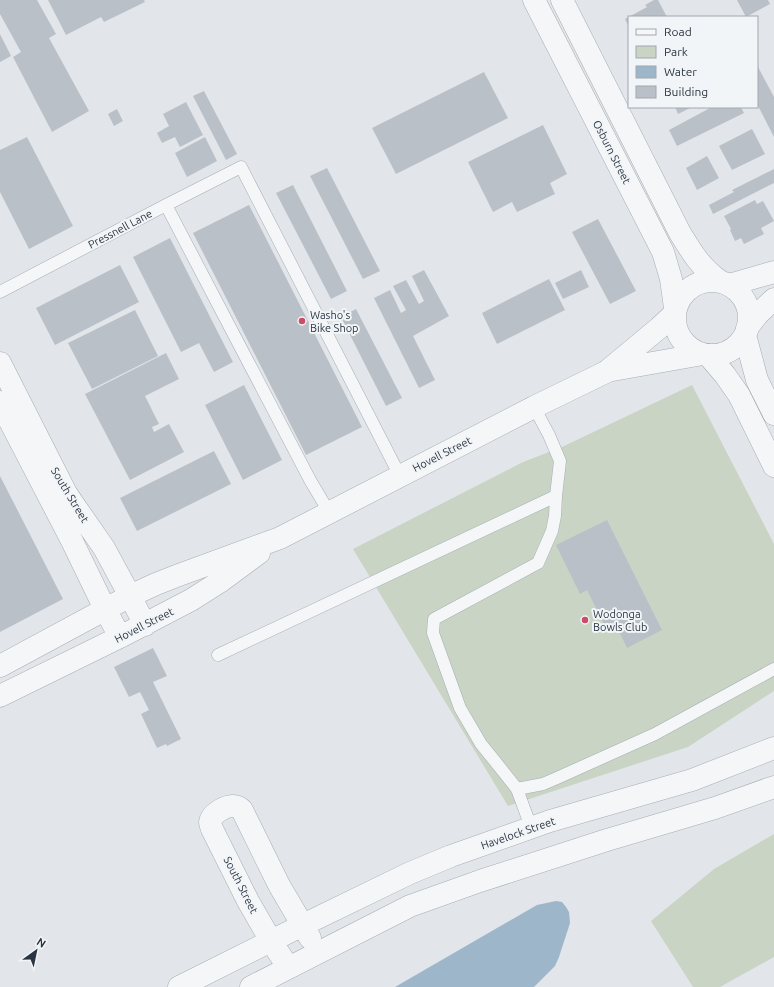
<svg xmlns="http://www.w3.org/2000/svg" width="774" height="987" font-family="Ubuntu,sans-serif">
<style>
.green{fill:#c9d4c4}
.water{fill:#9eb6c9}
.building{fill:#b9c0c7}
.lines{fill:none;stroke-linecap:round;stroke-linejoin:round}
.service-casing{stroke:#a7adb4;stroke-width:13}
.minor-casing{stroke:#a7adb4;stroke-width:23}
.tertiary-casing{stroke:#a7adb4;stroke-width:23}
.service{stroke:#f5f6f8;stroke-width:12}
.minor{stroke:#f5f6f8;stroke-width:22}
.tertiary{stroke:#f5f6f8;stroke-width:22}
.poi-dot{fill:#cb4c69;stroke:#f2f5f7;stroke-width:1.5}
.labels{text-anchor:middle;stroke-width:4;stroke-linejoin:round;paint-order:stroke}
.street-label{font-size:11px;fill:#2b3542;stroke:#f2f5f7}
.poi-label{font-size:11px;fill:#2b3542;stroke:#f2f5f7;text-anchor:start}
</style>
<rect width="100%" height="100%" fill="#e2e6ea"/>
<!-- green -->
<path class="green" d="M692,385L774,544V691L688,747L508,806L353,549L523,462L562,447Z
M774,834V957L720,987H693L651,921L714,869Z"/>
<!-- water -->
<path class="water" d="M556,901L562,902L566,907L569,912L570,923L559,957L555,966L534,987H395L537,905Z"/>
<!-- building -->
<path class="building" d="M0,0H37L56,34L49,38L89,111L52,132L13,57L21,52L0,14Z
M48,0H144L145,2L104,22L101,17L66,35Z
M654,0H658L667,17H629V27L625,19L647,7L645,5Z
M737,0H768L770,4L746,17Z
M0,34L11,56L0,62Z
M757,65L774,97V137L757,104Z
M484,72L508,118L396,174L372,128Z
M204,91L237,154L226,160L193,96Z
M186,102L203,135L180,147L175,137L162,143L157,133L169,126L163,114Z
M675,107H692L678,114Z
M709,107H741L744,113L677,146L669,130L710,108Z
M117,109L123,121L114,126L108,114Z
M543,125L567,174L550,183L555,194L517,212L512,202L493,212L468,162Z
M752,129L765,154L732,170L719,146Z
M27,137L73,226L29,249L0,192V150Z
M205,137L217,161L187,177L175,153Z
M707,156L719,178L697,190L686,168Z
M327,168L380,271L363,279L310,176Z
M774,169V183L713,214L709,205L734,192L732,190Z
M293,185L347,291L331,299L276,193Z
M755,200L757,204L763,201L774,221L761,228L764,234L744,244L741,238L735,241L730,230L731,229L724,216Z
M249,205L362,427L306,455L193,233Z
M598,219L636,291L610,304L572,232Z
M170,238L233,362L214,372L199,343L181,352L133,257Z
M120,265L139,302L55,345L36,308Z
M424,270L449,316L413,336L435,380L419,388L374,298L390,290L401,313L406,310L393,286L406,280L419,304L424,301L412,276Z
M581,270L589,287L563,299L555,283Z
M549,279L565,310L497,344L482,313Z
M356,309L402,398L386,406L341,317Z
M135,310L158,356L92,389L68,343Z
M166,353L179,379L145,396L159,424L152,427L154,432L169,424L184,452L130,480L85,394Z
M244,385L282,460L243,480L205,405Z
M214,451L231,484L137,531L120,498Z
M0,476L63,599L0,632Z
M607,520L662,630L627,648L617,627L608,632L587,590L580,594L556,545Z
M153,648L167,676L153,682L181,739L167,746L166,744L157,748L141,714L149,710L140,692L129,697L114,667Z"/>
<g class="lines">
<defs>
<path id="service" d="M166,205L310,480L329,512
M0,292L166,205L241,167L400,476
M218,655L556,496
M517,789L494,760L481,744L460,708L433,633L434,619L538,563L552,531L555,516L556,496L560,461L549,435L534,407
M531,827L517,789L543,784L557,778L655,734L774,669"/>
<path id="minor" d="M729,285L774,272
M747,328L758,314L774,299"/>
<path id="tertiary" d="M534,0L663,252L671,279L675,308
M562,0L680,233C692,253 701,268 721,282
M675 318a37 37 0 1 1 74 0a37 37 0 1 1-74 0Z
M745,335L757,380L774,414
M708,355L725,375L739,395L774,466
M0,363L66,493L72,502L104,548L130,596L145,625
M607,371L703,354
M0,402L72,541L105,609L120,637
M0,666L130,596L156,584L179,575L280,538L534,407L606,372L659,328L674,314
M0,696L120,637L191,600L221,581L259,553
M288,967L271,941L248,901L212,829C211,826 210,825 210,822C211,814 226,805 234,806C237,806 240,808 242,810L279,885L310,938
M179,987L303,925L410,873L451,856L550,821L692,780L774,748
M251,987L410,906L480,881L607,840L715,808L774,787"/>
</defs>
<!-- service casing -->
<use href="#service" class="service-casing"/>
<!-- minor casing -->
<use href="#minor" class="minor-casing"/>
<!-- tertiary casing -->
<use href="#tertiary" class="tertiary-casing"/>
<!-- service -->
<use href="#service" class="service"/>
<!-- minor -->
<use href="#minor" class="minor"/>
<!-- tertiary -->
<use href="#tertiary" class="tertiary"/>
</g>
<!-- markers -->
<g class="poi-dot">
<circle cx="302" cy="321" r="4"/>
<circle cx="585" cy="620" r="4"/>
</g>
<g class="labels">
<!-- street labels -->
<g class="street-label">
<text transform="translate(612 152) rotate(63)" y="4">Osburn Street</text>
<text transform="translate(120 229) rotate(-28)" y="4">Pressnell Lane</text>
<text transform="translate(442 454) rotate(-27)" y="4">Hovell Street</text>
<text transform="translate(70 495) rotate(59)" y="4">South Street</text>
<text transform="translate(144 625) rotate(-27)" y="4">Hovell Street</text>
<text transform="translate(518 833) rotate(-19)" y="4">Havelock Street</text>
<text transform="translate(241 885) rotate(63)" y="4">South Street</text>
</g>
<!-- poi labels -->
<g class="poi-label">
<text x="310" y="319">Washo's<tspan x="310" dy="13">Bike Shop</tspan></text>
<text x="593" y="618">Wodonga<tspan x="593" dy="13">Bowls Club</tspan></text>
</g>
</g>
<!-- legend -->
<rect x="628" y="16" width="130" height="92" fill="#f2f5f7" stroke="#a2a8af"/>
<rect x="636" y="29" width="20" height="6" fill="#f5f6f8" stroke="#a2a8af"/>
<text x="664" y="36" font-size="12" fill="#2b3542">Road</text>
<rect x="636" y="46" width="20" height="12" fill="#c9d4c4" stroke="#a2a8af"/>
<text x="664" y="56" font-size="12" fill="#2b3542">Park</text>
<rect x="636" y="66" width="20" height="12" fill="#9eb6c9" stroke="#a2a8af"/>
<text x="664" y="76" font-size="12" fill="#2b3542">Water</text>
<rect x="636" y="86" width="20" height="12" fill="#b9c0c7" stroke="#a2a8af"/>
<text x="664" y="96" font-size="12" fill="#2b3542">Building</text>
<!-- north arrow -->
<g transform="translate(36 951) rotate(33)" stroke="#f2f5f7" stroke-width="3" paint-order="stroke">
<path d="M0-3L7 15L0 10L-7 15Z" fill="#2b3542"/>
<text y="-6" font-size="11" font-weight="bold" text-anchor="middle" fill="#2b3542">N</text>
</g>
</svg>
